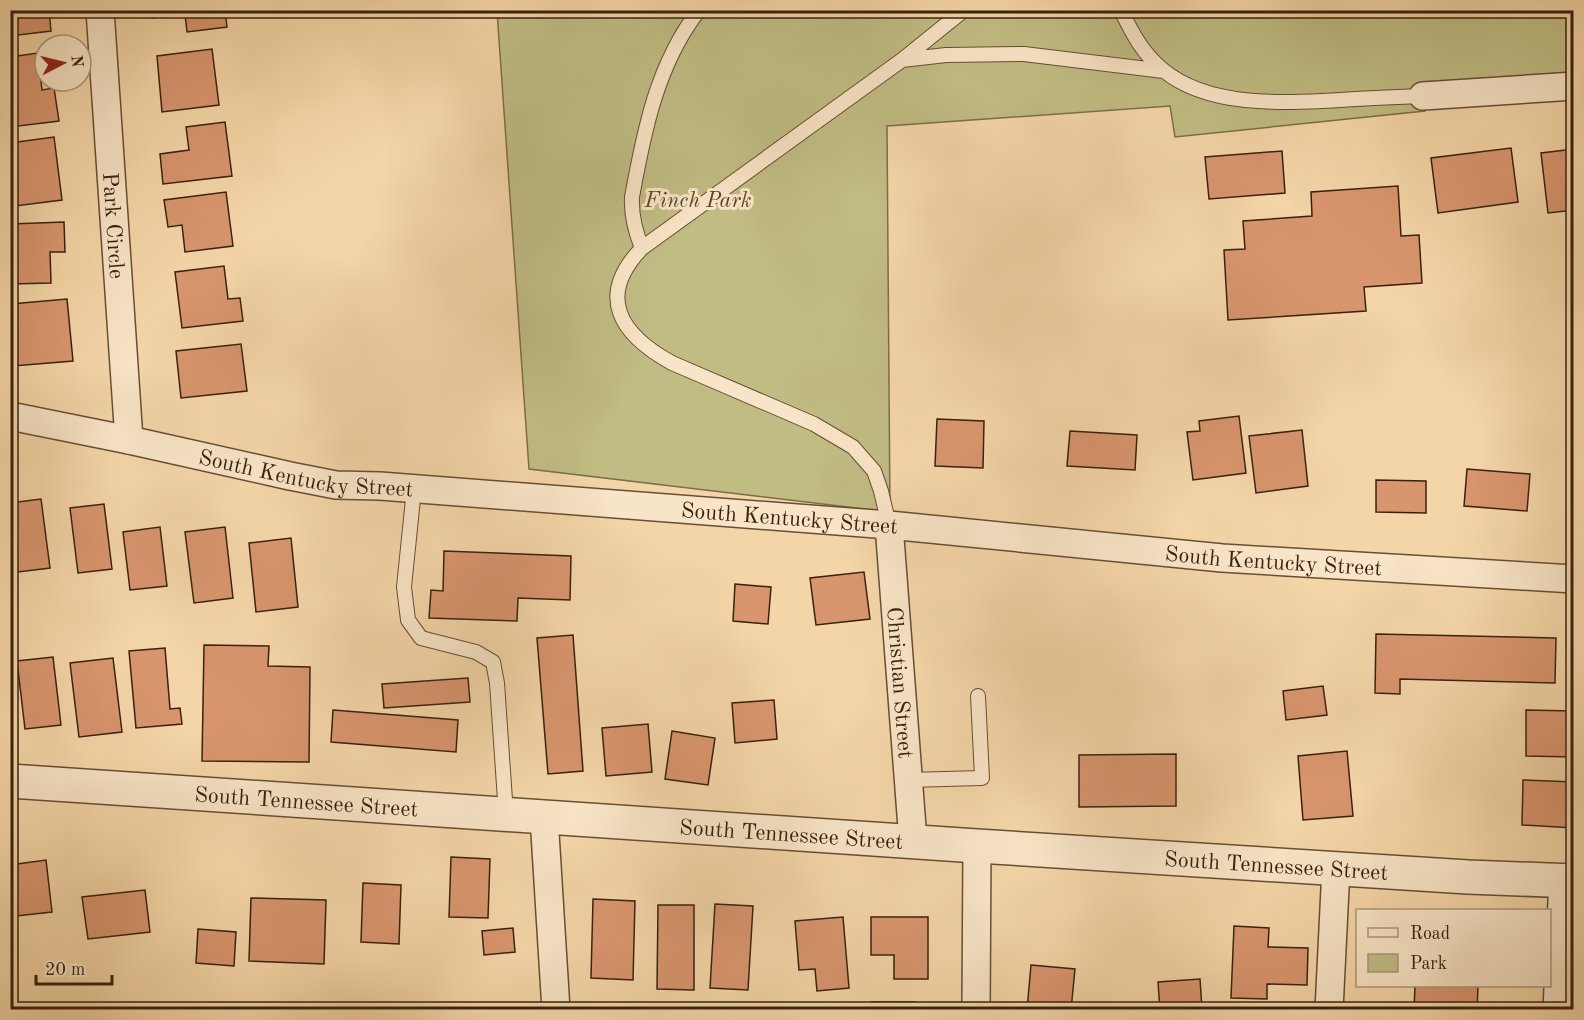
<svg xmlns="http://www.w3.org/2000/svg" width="1584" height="1020" font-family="'Old Standard TT',serif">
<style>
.green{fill:#c0bc83;stroke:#7c6e4a;stroke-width:1.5}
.building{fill:#d8956e;stroke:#382111;stroke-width:1.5}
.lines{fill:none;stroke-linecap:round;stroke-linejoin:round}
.service-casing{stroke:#674e36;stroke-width:16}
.minor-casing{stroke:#674e36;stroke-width:30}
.tertiary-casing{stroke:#674e36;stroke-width:36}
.service{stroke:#f8e4c6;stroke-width:14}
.minor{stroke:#f8e4c6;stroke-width:27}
.tertiary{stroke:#f8e4c6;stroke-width:33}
.labels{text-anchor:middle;stroke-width:6;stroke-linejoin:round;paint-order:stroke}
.park-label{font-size:22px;font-style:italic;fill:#5a482e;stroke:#f8e4c6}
.street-label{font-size:22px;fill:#382111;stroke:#f8e4c6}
</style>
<rect width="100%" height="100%" fill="#f4d5a7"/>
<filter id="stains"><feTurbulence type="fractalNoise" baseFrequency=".00333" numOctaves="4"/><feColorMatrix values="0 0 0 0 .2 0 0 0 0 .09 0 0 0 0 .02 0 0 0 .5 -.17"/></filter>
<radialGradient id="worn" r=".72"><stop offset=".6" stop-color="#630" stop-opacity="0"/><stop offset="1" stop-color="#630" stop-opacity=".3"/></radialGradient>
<!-- green -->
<path class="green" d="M497,11H1573V75L1422,85L1425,111L1175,137L1170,106L887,126L890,512L529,469Z"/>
<!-- building -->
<path class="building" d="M10,10H49L51,31L10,36Z
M151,10H225L227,27L187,32L185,14L152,18Z
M212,49L219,105L162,112L157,56Z
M38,53L42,90L54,88L59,121L10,127V57Z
M225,122L232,176L163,184L160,154L189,150L186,127Z
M54,137L62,200L15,206L10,171V143Z
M1511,148L1518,202L1438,213L1431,158Z
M1574,149V210L1548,213L1541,153Z
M1282,151L1285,193L1209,199L1205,157Z
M1398,186L1401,236L1419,235L1422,283L1364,287L1366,311L1228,320L1224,250L1245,249L1243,221L1312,216L1311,192Z
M226,192L233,246L185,252L182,225L168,227L164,200Z
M64,222L65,252H50L51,283L10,284V224Z
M224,266L228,299L240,298L243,321L182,328L175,272Z
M67,299L73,361L13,366L10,335H14L11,304Z
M241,344L247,391L181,398L176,351Z
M1239,416L1246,473L1193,480L1187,432L1200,431L1199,421Z
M937,419L984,421L983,468L935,466Z
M1302,430L1308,486L1256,493L1249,436Z
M1070,431L1137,435L1135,470L1067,466Z
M1467,469L1530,474L1527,511L1464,506Z
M1376,480L1426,481V513L1376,512Z
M41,499L50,568L10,573V503Z
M104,504L112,569L78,573L70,508Z
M160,527L167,586L130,590L123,532Z
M225,527L233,598L194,603L185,532Z
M291,538L298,607L256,612L249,543Z
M444,551L571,556L570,600L518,598L517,621L429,618L431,590L443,591Z
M864,572L870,619L816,625L810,578Z
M735,584L771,587L768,624L733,621Z
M1376,634L1556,638L1555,683L1400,679V694L1375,693Z
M573,635L583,771L548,774L537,638Z
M204,645L269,646L268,666L310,667L309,762L202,761Z
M165,648L170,709L180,708L182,724L136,728L129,651Z
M53,657L61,725L25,729L17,661Z
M113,658L122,732L79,737L70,663Z
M468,678L470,702L384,708L382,684Z
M1323,686L1327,715L1286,720L1283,691Z
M774,700L777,739L735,743L732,703Z
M333,710L458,720L456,752L331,742Z
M1526,710L1574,711V757L1526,756Z
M648,724L652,772L606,776L602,728Z
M672,731L715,738L708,785L665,779Z
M1347,751L1353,816L1303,820L1298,756Z
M1176,754V806L1079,807V755Z
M1523,780L1574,782V828L1522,825Z
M451,857L490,859L488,918L449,917Z
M46,860L52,912L16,916L10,865Z
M363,883L401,885L399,944L361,942Z
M145,890L150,932L88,939L82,897Z
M251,898L326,900L324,964L249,961Z
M593,899L635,901L633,980L591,978Z
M715,904L753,906L748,990L710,988Z
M658,905H694V990L657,989Z
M843,917L849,988L817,991L815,969L799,970L795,921Z
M871,917H928V979H894V955H871Z
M1234,926L1269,928L1268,947L1308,948L1307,985L1267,984V999L1231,998Z
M513,928L515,952L484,955L482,931Z
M198,929L236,932L234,966L196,963Z
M1031,965L1075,969L1071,1010H1027Z
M1200,979L1202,1010H1160L1158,982Z
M1415,986H1478L1477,1010H1414Z
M871,1002H915V1010H871Z
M488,1003L489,1010H449V1007Z"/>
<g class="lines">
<defs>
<path id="service" d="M1121,10C1132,33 1143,54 1163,70C1209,108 1284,103 1340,100C1368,98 1395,97 1423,96
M902,60L946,55L1024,54L1164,71
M642,248C635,231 631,216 632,197C644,131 657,64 699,10
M414,489L404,587L408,620L421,638L476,652L493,662L497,683L506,815
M889,525L881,491L874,471L853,447L814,424L672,363C621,335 595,297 642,248L902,60L964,10
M908,780L982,778L978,696"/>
<g id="minor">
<path id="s1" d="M100,10L129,440"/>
<path d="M1423,96L1574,86"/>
<path id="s2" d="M10,416L129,440L290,476L336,485L380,486L889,525L1222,558L1574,579"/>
<path id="s3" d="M889,525L913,841"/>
<path d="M544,817L556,1010"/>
<path d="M976,1010L977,846"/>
<path d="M1329,1010L1336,868"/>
<path d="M1557,1010L1563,880"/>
</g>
<g id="tertiary">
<path id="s4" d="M10,781L977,846L1468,877L1574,881"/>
</g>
</defs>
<!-- service casing -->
<use href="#service" class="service-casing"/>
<!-- minor casing -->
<use href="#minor" class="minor-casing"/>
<!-- tertiary casing -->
<use href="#tertiary" class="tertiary-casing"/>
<!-- service -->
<use href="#service" class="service"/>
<!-- minor -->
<use href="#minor" class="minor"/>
<!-- tertiary -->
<use href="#tertiary" class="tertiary"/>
</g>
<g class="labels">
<!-- park labels -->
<g class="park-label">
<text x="698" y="207">Finch Park</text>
</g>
<!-- street labels -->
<g class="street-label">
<text dy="8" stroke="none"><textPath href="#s1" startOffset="216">Park Circle</textPath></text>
<text dy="8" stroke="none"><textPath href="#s2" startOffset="302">South Kentucky Street</textPath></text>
<text dy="8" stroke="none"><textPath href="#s2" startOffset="788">South Kentucky Street</textPath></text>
<text dy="8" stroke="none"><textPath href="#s2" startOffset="1274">South Kentucky Street</textPath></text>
<text dy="8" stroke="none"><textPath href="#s3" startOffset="158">Christian Street</textPath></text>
<text dy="8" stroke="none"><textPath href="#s4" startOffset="297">South Tennessee Street</textPath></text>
<text dy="8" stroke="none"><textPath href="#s4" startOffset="783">South Tennessee Street</textPath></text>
<text dy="8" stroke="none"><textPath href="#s4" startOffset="1269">South Tennessee Street</textPath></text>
</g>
</g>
<!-- margin -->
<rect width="1584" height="1020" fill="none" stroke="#f4d5a7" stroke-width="36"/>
<rect x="12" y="12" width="1560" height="996" fill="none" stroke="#382111" stroke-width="3"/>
<rect x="18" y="18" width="1548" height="984" fill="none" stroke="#382111" stroke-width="1.5"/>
<!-- legend -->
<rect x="1356" y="909" width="195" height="78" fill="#f8e4c6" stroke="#ab967e" stroke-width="1.5"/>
<rect x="1368" y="928" width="30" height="9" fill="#f8e4c6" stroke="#ab967e" stroke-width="1.5"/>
<text x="1410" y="939" font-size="18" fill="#382111">Road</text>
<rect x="1368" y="954" width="30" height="18" fill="#c0bc83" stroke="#ab967e" stroke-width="1.5"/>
<text x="1410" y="969" font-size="18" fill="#382111">Park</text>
<!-- north arrow -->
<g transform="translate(63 63) rotate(83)"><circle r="28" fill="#f8e4c6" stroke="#ab967e" stroke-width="1.5"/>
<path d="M0-4.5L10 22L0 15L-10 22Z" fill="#8f2418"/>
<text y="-9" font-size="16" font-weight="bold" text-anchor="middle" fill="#382111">N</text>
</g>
<!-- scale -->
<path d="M36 975v9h76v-9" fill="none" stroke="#382111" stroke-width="3"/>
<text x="45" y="975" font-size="18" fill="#382111" stroke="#f8e4c6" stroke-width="4.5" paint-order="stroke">20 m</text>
<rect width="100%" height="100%" filter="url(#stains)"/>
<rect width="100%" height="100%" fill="url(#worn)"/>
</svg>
